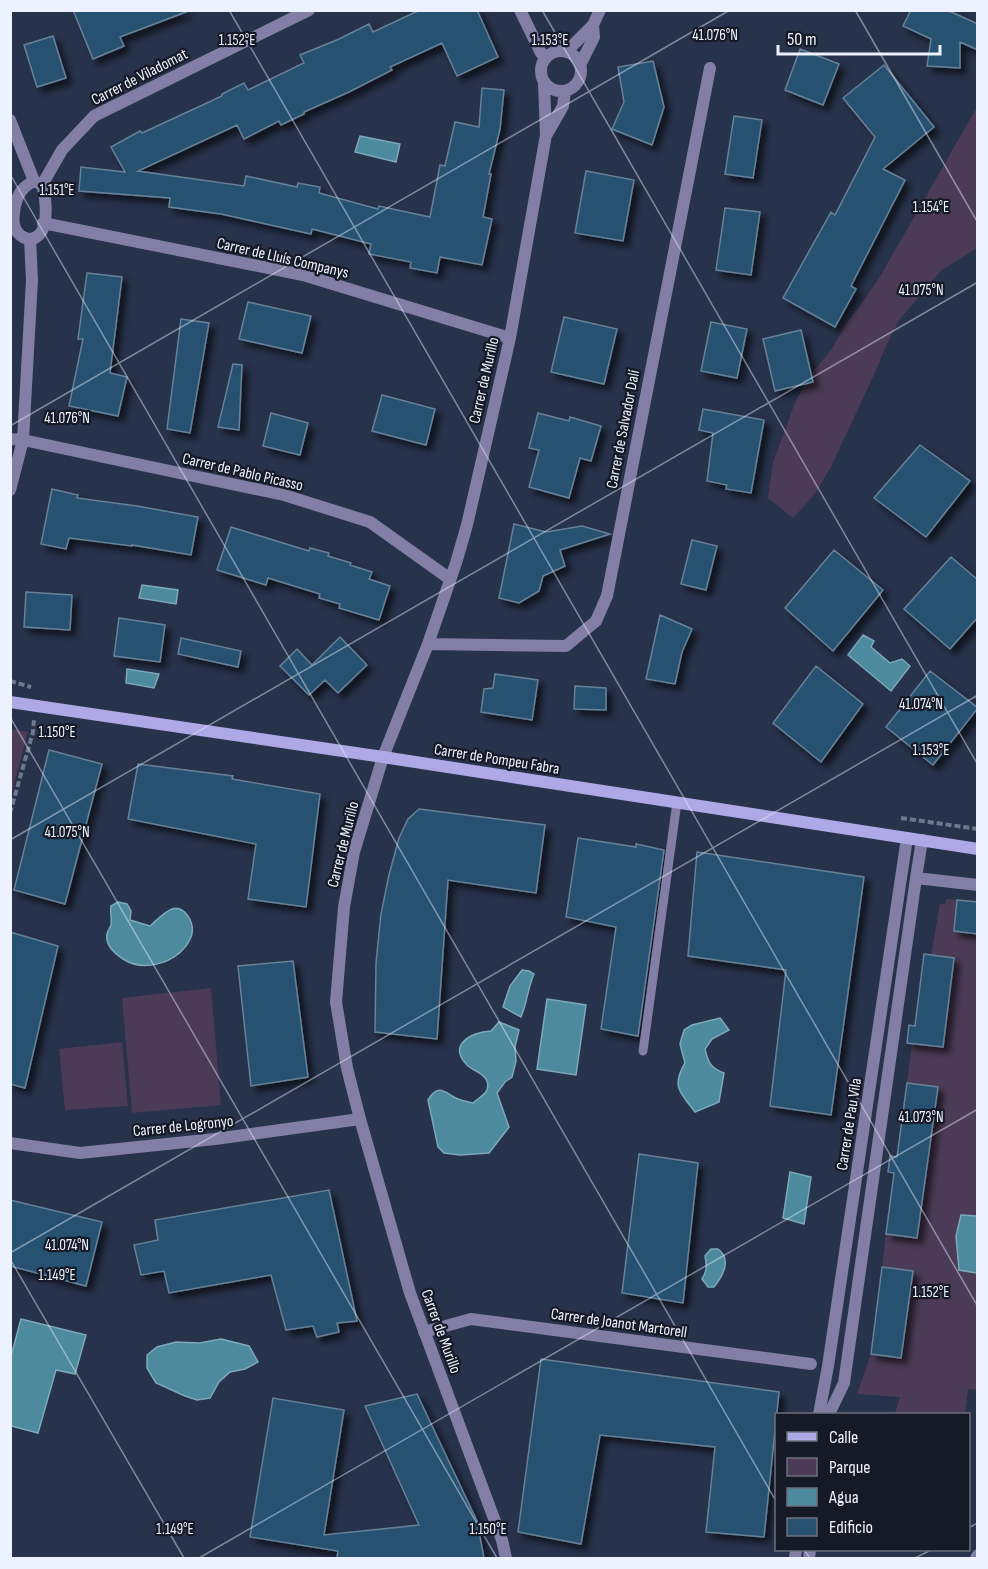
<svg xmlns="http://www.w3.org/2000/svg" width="988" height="1569" font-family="'Sofia Sans Condensed',sans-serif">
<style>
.green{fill:#4b3b56}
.water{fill:#4d8a9e;stroke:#7da9bb;stroke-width:1.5}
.building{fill:#285170;stroke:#668198;stroke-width:1.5;filter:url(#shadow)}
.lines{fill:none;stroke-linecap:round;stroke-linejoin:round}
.path{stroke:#6f798d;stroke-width:4;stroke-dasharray:6 3;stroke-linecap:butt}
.lane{stroke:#827ea5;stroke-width:9}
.street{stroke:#827ea5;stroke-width:12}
.secondary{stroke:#aea8e6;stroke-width:12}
.ticks{fill:none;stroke:#ecf2ff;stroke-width:1.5;stroke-opacity:0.45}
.labels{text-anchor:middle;stroke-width:4.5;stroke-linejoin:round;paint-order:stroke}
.street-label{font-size:16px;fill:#ecf2ff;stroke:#151a26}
.ticks-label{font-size:15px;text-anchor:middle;fill:#ecf2ff;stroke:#151a26;stroke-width:4.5;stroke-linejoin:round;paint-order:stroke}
</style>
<defs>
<filter id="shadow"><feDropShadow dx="5.5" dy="5.5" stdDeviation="3" flood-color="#0009"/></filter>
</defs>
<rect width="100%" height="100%" fill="#27324b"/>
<!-- green -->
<path class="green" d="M977,107V248L942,270L899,320L886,346L873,377L831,467L815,494L793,518L768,498L773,462L796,400L811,374L831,350L846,324L865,299L882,273Z
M11,729L28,732L11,796L10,729Z
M946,899L957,900L954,931L978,934L977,1390L968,1389L965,1414H895L900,1397L857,1394L871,1354L901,1357L913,1271L882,1267L886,1234L917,1238L938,1088L907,1083L912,1043L943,1047L954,958L931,955L940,904H945Z
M211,988L221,1105L132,1113L122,998Z
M122,1042L128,1106L65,1110L59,1049Z"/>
<!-- water -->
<path class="water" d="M360,136L400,144L396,162L355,152Z
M142,585L178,590L176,604L139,598Z
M863,635L874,641L871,647L890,663L902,659L910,666L891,691L848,655Z
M127,669L159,674L154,688L126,683Z
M118,902L127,904L131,911L130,920L150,926C156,921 164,912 172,909C185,905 194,923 192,933C192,937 188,943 186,946C172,964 143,972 123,959C114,953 105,945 107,934C108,930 110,928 111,925C112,919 110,912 111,906Z
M522,970L529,971L534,974C528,987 527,1003 521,1017L503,1007L510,986Z
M547,999L586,1005L576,1075L537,1069Z
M720,1018L729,1030L712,1039L705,1049C708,1063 711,1068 724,1073L719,1102L695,1112C680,1092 671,1087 685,1063L680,1044L684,1030L692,1025Z
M499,1022L519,1030L515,1047L516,1061L512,1077L505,1082L497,1093L509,1127L489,1153L460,1155L444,1153L438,1147L428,1100C439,1081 447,1095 458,1099C463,1101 469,1102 473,1103C479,1097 491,1093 487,1081C484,1073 474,1071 468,1066C447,1046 470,1032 491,1031Z
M790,1172L811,1177L804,1224L783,1218Z
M961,1215L977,1216V1273L959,1270L956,1236Z
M711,1249H718C732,1259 723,1276 714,1287H708L702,1279C707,1271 707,1266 705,1256Z
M21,1319L86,1335L75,1374L56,1370L38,1433L11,1426V1356Z
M221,1339L249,1346L258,1362L245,1369L230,1372L219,1382L210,1398L197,1400L185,1396L156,1383L147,1368V1355L157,1347L176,1342L200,1343Z"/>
<!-- building -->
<path class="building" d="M73,10H185L186,12L120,37L124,46L93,59Z
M420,10H477L498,57L457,76L442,43L390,67L392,70L349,92L304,112V114L281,125L279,121L244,139L237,125L138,171L244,186L246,176L297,187L298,183L320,187L319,193L378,209L379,206L430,217L440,165L445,166L455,122L479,127L482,88L504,90L500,129L489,174H491L483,217L492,219L482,265L440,257L437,273L410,268L411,262L369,254L371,244L312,229L311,234L221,214L169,207L170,198L79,191L81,167L125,172L111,147L140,131L142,133L222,96V94L244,83L248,90L304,63L300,55L339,39L369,24L373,32Z
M911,10H947L978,24V50L960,42V68L927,66L931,39L903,26Z
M53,36L66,78L37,87L24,45Z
M800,49L839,64L823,105L785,90Z
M653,61L664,107L652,145L612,129L624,102L618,67Z
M884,65L934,127L883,169L905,180L851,286L856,289L835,327L783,298L831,212L835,215L875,137L843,98Z
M734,116L762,120L753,178L725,174Z
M586,171L634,180L623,241L575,233Z
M725,208L760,212L751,275L716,270Z
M87,273L122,277L110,373L127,377L118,416L69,406L83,339H78Z
M248,302L311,316L302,353L239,339Z
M564,317L617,329L604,384L551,372Z
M181,319L209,323L190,433L167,429Z
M711,322L747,329L737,378L701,371Z
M801,330L813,382L775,391L763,339Z
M233,364L242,365L239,430L218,427Z
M382,395L435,409L426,445L372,431Z
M703,409L764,420L751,493L726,489L727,485L707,481L713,433L699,430Z
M271,413L308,423L300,455L263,446Z
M538,413L569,421L570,417L601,426L591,461L580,458L569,498L529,487L539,450L529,448Z
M920,445L970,481L926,537L874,498Z
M52,489L78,495L77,498L137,506L198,517L191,555L132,545V546L69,538L66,549L41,544Z
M514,524L546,532L582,526L610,534L560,550L565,566L543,576L539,591L519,603L499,598Z
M231,527L309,551L310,548L329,553L328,556L351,563L350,565L372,572L369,579L390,586L379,620L339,608L340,604L319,598L320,594L268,578L266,585L217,570Z
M692,540L717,546L706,590L681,584Z
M834,550L883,590L833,651L785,608Z
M951,557L978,580V617L950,649L904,609Z
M26,592L72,595L70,630L24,627Z
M660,615L692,629L682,652L675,684L646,679Z
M119,618L165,625L160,662L114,656Z
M340,637L367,665L338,693L325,680L309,695L280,666L297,649L312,665Z
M181,638L241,651L238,667L178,654Z
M816,666L863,704L821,762L773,723Z
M930,671L978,708L933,765L886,727Z
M495,674L538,680L532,720L481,712L484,689L493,688Z
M575,686L606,688V710L574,709Z
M49,750L102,764L65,904L14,890Z
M138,764L233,776L232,779L320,794L306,907L248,899L256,844L128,819Z
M419,809L545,825L536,893L448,880L437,1039L375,1032L376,963L381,914L389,875L399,838L408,819Z
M578,838L636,847V844L664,850L638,1036L601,1029L616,927L566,917Z
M697,852L864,877L831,1115L770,1106L786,970L688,956Z
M957,900L978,902V934L954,931Z
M10,932L58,946L25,1088L10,1084Z
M924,954L954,958L943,1047L907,1043L909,1025L915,1026Z
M293,961L308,1077L251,1086L238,966Z
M907,1083L938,1087L917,1238L886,1234L894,1173L888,1172L890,1156L897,1157Z
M639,1154L698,1163L683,1303L622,1293Z
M329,1190L357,1321L337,1323L339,1332L317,1337L313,1326L286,1330L271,1275L169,1293L164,1271L141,1275L134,1245L158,1240L155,1220Z
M10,1200L102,1222L86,1286L10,1266Z
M882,1267L913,1271L901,1358L871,1354Z
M541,1359L779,1392L764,1537L706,1532L715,1447L600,1435L581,1544L518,1532Z
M417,1394L477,1521L484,1558H337L338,1551L250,1537L273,1398L344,1410L324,1535L419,1525L365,1406Z"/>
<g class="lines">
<!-- path -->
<path class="path" d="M10,681L31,687
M10,813L33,732L34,719
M901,818L978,829"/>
<!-- lane -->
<path class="lane" d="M643,1051L677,802"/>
<!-- street -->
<path class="street" d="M520,10L541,53L546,57
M541 71a20 20 0 1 1 40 0a20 20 0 1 1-40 0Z
M566,52L593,25L600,10
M580,65L594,37L593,25
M10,120L34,181
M547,134L563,106L565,91
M34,181L42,185C46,198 49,225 39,235C29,244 17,236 14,225C13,219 14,211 15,206C18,194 22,187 34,181Z
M42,185L62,150L94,116L309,10
M43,223L303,275L510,338
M10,439L23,440L284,495L370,522L450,579
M10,490L23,440L32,280L30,239
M428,644L566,646L596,621L607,596L710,68
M916,878L922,840
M10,1143L80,1153L215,1139L360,1119
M424,1332L471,1319L811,1364
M819,1414L828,1366L907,838
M829,1414L844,1383L916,878L978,885
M506,1558L502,1540L410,1293L360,1119L347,1068L336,1002L344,907L354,852L383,757L428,644L456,563L467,525L510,338L546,135L544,83
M795,1558L796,1550
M809,1558L810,1550
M976,1558L978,1555"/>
<!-- secondary -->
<path class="secondary" d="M10,702L383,757L978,849"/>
</g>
<!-- ticks -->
<path class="ticks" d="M229,10L978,1307M542,10L978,765M855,10L978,223M10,12L14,10M10,174L776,1501M10,426L730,10M10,717L497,1558M10,840L978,282M10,1253L978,695M10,1259L184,1558M968,1528L978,1523M804,1550L810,1558M199,1558L978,1109M915,1558L931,1550"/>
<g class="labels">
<!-- street labels -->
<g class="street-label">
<text transform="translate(139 76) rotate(-27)" y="6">Carrer de Viladomat</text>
<text transform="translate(283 257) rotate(13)" y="6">Carrer de Lluís Companys</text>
<text transform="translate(483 380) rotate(-77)" y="6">Carrer de Murillo</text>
<text transform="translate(622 429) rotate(-79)" y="6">Carrer de Salvador Dalí</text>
<text transform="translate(243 471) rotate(13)" y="6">Carrer de Pablo Picasso</text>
<text transform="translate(497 758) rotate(9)" y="6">Carrer de Pompeu Fabra</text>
<text transform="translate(342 844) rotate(-76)" y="6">Carrer de Murillo</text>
<text transform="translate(848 1124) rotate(-81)" y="6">Carrer de Pau Vila</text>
<text transform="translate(183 1125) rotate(-6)" y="6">Carrer de Logronyo</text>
<text transform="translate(619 1322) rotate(8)" y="6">Carrer de Joanot Martorell</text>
<text transform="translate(442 1331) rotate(70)" y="6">Carrer de Murillo</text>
</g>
</g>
<g class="ticks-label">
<text x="715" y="40">41.076°N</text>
<text x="550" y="45">1.153°E</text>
<text x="237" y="45">1.152°E</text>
<text x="57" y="195">1.151°E</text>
<text x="931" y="212">1.154°E</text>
<text x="921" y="295">41.075°N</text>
<text x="67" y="423">41.076°N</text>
<text x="921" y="709">41.074°N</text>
<text x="57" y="737">1.150°E</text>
<text x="931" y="755">1.153°E</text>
<text x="67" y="837">41.075°N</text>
<text x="921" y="1122">41.073°N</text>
<text x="67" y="1250">41.074°N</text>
<text x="57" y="1280">1.149°E</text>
<text x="931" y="1297">1.152°E</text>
<text x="175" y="1534">1.149°E</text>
<text x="488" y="1534">1.150°E</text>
</g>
<!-- border -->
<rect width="988" height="1569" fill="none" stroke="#ecf2ff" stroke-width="24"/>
<!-- legend -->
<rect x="775" y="1413" width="195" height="138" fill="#151a26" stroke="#6b707d" stroke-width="1.5"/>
<rect x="787" y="1432" width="30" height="9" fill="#aea8e6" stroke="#6b707d" stroke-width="1.5"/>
<text x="829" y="1443" font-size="18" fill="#ecf2ff">Calle</text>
<rect x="787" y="1458" width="30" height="18" fill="#4b3b56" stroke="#6b707d" stroke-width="1.5"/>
<text x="829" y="1473" font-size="18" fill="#ecf2ff">Parque</text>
<rect x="787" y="1488" width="30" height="18" fill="#4d8a9e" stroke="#6b707d" stroke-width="1.5"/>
<text x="829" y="1503" font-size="18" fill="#ecf2ff">Agua</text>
<rect x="787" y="1518" width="30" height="18" fill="#285170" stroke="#6b707d" stroke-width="1.5"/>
<text x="829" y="1533" font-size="18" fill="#ecf2ff">Edificio</text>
<!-- scale -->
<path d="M778 45v9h162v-9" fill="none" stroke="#ecf2ff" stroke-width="3"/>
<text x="787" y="45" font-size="18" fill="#ecf2ff" stroke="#151a26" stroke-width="4.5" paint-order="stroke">50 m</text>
</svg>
